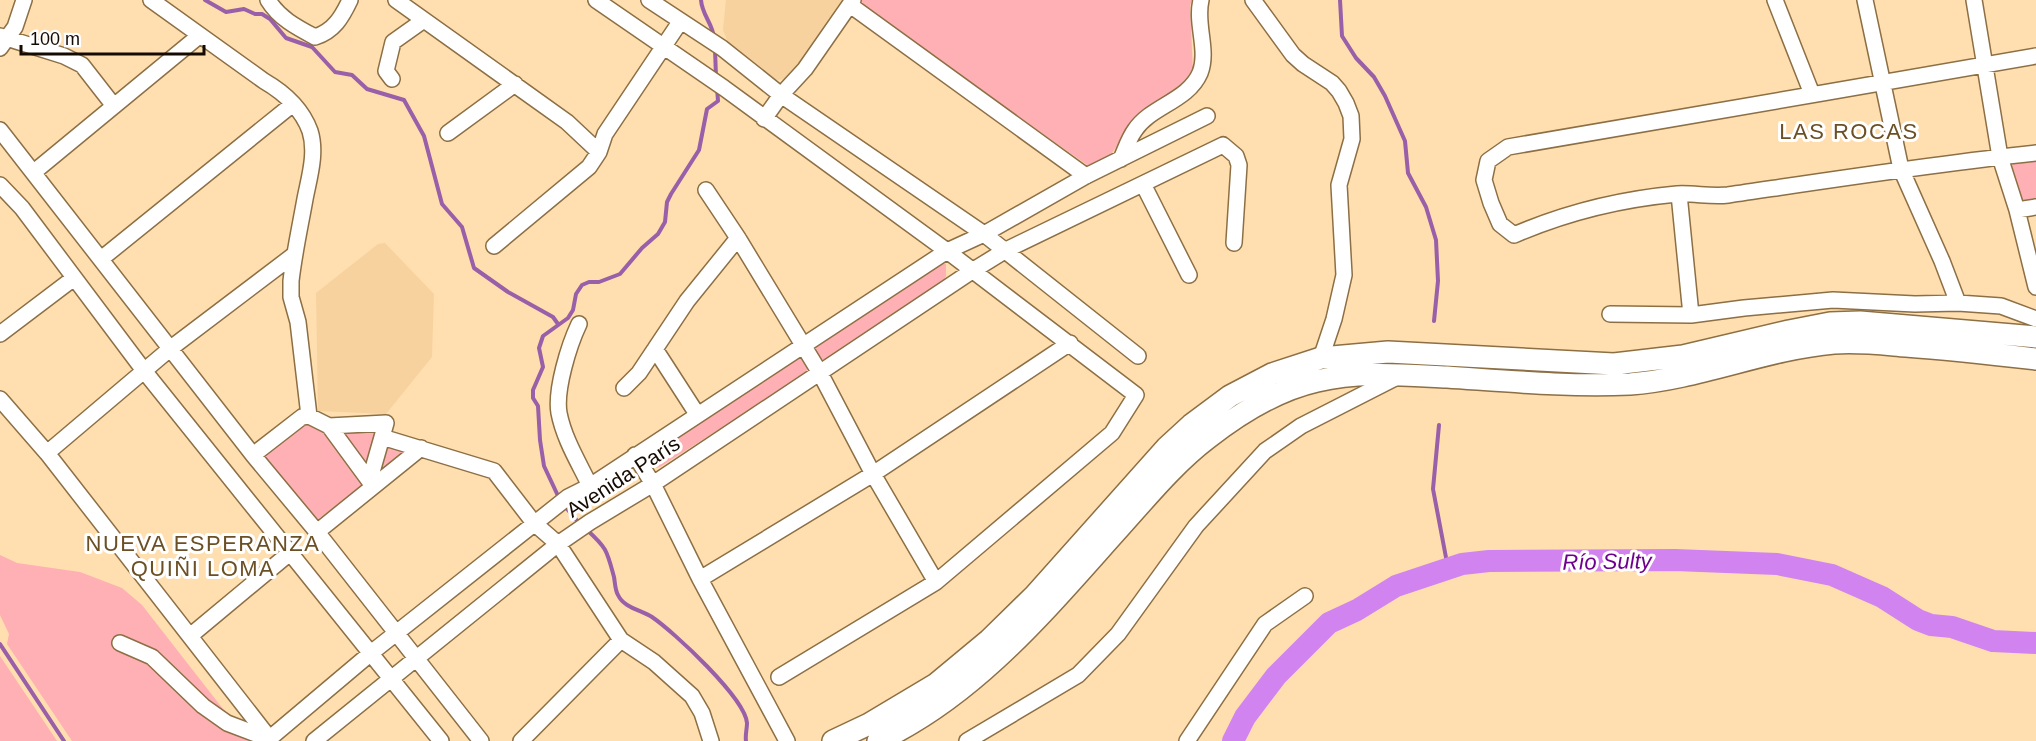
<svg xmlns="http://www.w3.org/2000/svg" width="2036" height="741" font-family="Arial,sans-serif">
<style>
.built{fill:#f7d29e}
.green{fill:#ffb0b4}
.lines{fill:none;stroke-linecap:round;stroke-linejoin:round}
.stream{stroke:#995fa8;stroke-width:4}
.river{stroke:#d184f0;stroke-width:22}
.minor-casing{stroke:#8c6f44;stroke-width:18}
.highway-casing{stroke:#8c6f44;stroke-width:24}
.minor{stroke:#fff;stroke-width:15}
.highway{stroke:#fff;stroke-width:21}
.labels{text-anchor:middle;stroke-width:6;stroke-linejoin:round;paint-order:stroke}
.street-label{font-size:21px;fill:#150a00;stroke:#fff}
.neighbourhood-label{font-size:22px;letter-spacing:1.5px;fill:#6c5025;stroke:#fff}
.water-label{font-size:22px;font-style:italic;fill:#6f008e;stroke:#fff}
</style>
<rect width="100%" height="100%" fill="#ffdeaf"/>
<!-- built -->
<path class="built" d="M726,0H843L802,65L787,79L777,80L770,77L729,45L723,30Z
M385,243L434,294L432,357L386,414L318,411L316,293L378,244Z"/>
<!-- green -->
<path class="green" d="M859,0H1192L1190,6L1193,72L1186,80L1147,110L1130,127L1110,156L1090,167L857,3Z
M2036,158V203L2023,202L2012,166L2014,162Z
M943,263L946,264V276L944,280L827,359L818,360L814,350L818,344Z
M796,358L804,359L809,367L804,375L660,467L656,468L650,464L648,456Z
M304,421L322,426L363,483L362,486L317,520L262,456Z
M373,429L377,431L367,464L365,465L341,432Z
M386,445L408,448L379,476Z
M0,555L17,563L80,572L122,588L142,605L248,741H72L7,644L9,634L0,615Z
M0,656L57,741H0Z"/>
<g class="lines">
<!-- stream -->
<path class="stream" d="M205,0L226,12L244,9L255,14H262L270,19L286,38L312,47L335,72L352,75L367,89L404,100L424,136L442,204L462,227L474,268L508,292L553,317L558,324
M701,0C702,15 713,24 714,38
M1340,0L1342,36L1356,58L1374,77L1385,96L1405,141L1408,173L1426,207L1436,240L1438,281L1434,321
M715,49L716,77
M1439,425L1433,489L1448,568
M559,498L544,466L540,440L538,406L533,398V390L543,367L539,348L543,336L568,318L573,310L576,294L582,285L589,282H599L620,274L642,248L658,234L665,222L667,202L671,194L699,150L707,109L718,101L717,87
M563,504L579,523
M587,530C607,548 607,551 614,577C615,582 615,590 618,595C624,608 641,610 652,617C674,632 745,698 747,723C747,729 745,735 746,741
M0,644L64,741"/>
<!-- river -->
<path class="river" d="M1233,741L1245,717L1276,676L1329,623L1357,610L1396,586L1462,564L1489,561L1675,560L1777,564L1832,575L1882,597L1918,620L1931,625L1952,627L1993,641L2036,643"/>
<defs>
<path id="minor" d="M151,0L264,81C283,92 302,109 310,131C317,153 309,178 305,199C300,227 294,254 291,281V297L298,322L309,416L329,426L386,423L372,472L373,486
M268,0C279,18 296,27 315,37C334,31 342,17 350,0
M396,0L567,122L599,152
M596,0L724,88L947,251L1136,395L1112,433L936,582L779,677
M649,0L722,48L781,95L984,234L1138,356
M1253,0L1293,55L1303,64L1332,83L1339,91L1346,103L1351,116L1352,139L1339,185L1344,275L1334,319L1321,358
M1775,0L1812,94
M1865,0L1901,169L1942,261L1958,303
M1974,0L2000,157L2017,210L2036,287
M850,5L1086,176
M0,36L64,56L82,65L114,106
M0,48L15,27L24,0
M2036,56C1860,86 1684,118 1508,147L1488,161L1484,180L1491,203L1500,224L1514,235C1565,213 1622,199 1677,194C1694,193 1711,197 1728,195C1830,180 1933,164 2036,153
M392,79L386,71L393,42L424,20
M764,119L781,95L805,69L853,0
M0,130L253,455L317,532L481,741
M448,133L515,84
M1121,159C1125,150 1129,138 1135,130C1151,106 1188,101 1200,73C1209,50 1195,24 1201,0
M34,172L199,36
M1143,184L1189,275
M0,185L22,208L145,372L441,741
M706,190L738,238L820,373L873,474L936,582
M1679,194L1691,315
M2017,210L2036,207
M494,246L589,167L599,152L605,134L680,22
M101,259L293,104
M1610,314L1691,315L1744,308L1833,300L1915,304L1958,303L2001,306L2036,319
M579,324C569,345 555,390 559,413C564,439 579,463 590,486
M0,334L74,278
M655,349L697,414
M624,388L639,373L687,301L738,238
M0,399L47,453L270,739
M329,426L373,486
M382,437L494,471L534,523L558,544L621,640L654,662L692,696L702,713L711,741
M47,453L171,348L295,254
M253,455L302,417L309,416
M635,455L653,484L700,579L787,741
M317,532L421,448
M700,579L873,474L1070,343
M190,636L291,552
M120,643L152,657L203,706L227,723L269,739L371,653L568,497L590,486L947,251L984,234L1086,176L1207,116
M314,741L558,544L590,522L653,484L972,271L1006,250L1223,145L1236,156L1239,165L1234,243
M521,741L621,640
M967,741L1078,675L1118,634L1196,526L1265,451L1301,426L1399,376
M1187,741L1265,624L1305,596"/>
<path id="highway" d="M833,741L869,724L936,684L989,640L1035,595L1167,447L1191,425L1230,396L1272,374L1321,358L1388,352L1614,364L1683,356L1789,331L1830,323L1860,322L2036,337
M878,741C977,695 1049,606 1121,526C1148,496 1175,463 1208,438C1240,413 1277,390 1317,381C1360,371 1403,375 1447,377C1507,381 1570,387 1630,384C1699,379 1765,349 1834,343C1858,341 1882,344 1906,346C1949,349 1993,354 2036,359"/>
</defs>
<!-- minor casing -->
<use href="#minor" class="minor-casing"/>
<!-- highway casing -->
<use href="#highway" class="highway-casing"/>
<!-- minor -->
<use href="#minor" class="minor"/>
<!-- highway -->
<use href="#highway" class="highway"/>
</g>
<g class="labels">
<!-- street labels -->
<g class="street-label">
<text transform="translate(623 477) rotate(-33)" y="7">Avenida París</text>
</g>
<!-- neighbourhood labels -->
<g class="neighbourhood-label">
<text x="1849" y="139">LAS ROCAS</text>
<text x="203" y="551">NUEVA ESPERANZA<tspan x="203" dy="25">QUIÑI LOMA</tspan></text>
</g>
<!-- water labels -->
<g class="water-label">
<text transform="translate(1607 561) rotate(-1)" y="8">Río Sulty</text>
</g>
</g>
<!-- scale -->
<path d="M21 45v9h183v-9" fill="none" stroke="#150a00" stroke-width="3"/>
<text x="30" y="45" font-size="18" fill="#150a00" stroke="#ffffff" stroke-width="4.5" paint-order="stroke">100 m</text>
</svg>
